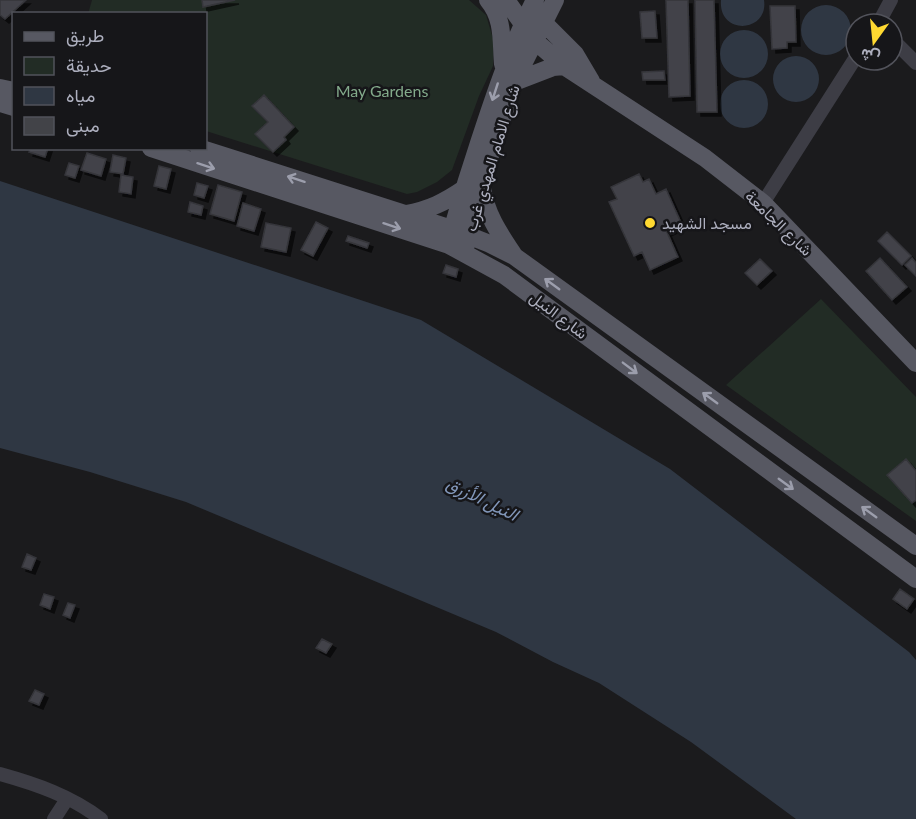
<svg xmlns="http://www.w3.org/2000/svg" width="916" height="819" font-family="Lato,Vazirmatn,sans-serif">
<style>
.green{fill:#222c25}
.water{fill:#2f3743}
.building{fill:#424348;stroke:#35353a;stroke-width:1.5;filter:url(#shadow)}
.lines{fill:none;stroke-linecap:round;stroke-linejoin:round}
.minor{stroke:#3d3d45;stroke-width:14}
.major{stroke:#575862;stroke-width:18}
.oneway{stroke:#9c9eac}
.poi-dot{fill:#ffd931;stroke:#161619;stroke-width:2}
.labels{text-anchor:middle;stroke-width:5;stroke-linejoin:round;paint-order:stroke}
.park-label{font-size:16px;fill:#83aa8b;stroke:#161619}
.street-label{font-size:16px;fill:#adafbe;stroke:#161619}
.poi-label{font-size:16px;fill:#adafbe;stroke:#161619;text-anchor:start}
.water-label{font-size:18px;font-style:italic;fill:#8297ba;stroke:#161619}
</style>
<defs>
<filter id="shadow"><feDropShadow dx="4" dy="4" stdDeviation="0" flood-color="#0009"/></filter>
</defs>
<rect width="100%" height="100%" fill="#1b1b1d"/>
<!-- green -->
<path class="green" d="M92,0H469L486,15L494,42L493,66L479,96L452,170L437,182L417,192L407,194L206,131V14H88Z
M821,299L916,397V521L726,385Z"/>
<!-- water -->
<path class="water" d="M721,0H764C769,33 718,36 721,0Z
M801 30a25 25 0 1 1 50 0a25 25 0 1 1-50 0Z
M720 54a24 24 0 1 1 48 0a24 24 0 1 1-48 0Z
M773 79a23 23 0 1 1 46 0a23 23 0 1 1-46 0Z
M720 104a24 24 0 1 1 48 0a24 24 0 1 1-48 0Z
M0,181L421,320L670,469L909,652L916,660V819H796L691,742L599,683L553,662L496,632L186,502L90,472L0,448Z"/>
<!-- building -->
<path class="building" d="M0,0H26L5,19L0,15Z
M202,0H235L203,7Z
M666,0H688L690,96L669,97Z
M695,0H714L717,112H697Z
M770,6H795L796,42H787V48L772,49Z
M655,11L657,38H642L640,12Z
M664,71L665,80H643L642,72Z
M264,95L294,127L284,137L286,140L273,152L255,134L268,122L252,106Z
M31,148H48L45,157L29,152Z
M87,153L106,159L101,176L81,170Z
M113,155L126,158L123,174L110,172Z
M69,163L79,166L75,178L65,175Z
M159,166L171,169L166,189L154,186Z
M639,174L643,182L649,179L656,194L666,189L682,225L667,232L678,257L650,270L642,252L634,256L609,202L617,199L611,187Z
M121,175L133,177L131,194L119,192Z
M197,183L208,186L204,198L194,195Z
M218,185L242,192L234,221L210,214Z
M190,202L203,206L201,215L188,212Z
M243,203L261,209L254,231L237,226Z
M316,222L328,228L313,256L301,250Z
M266,223L291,228L286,252L261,247Z
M887,232L911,256L902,265L878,241Z
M348,236L369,243L367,248L346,241Z
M880,258L907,287L892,300L866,271Z
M912,258L916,263V276L905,265Z
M760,259L772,271L757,285L745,273Z
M446,265L458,269L456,277L443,273Z
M906,459L916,471V500L912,503L887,475Z
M27,554L36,558L31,570L22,567Z
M900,589L914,599L907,609L893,599Z
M44,594L54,597L50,609L40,605Z
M68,603L75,605L70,618L63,615Z
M322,639L332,644L326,653L316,648Z
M35,690L44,694L39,705L29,701Z"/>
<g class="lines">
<!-- minor -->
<path class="minor" d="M878,24L891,0
M892,39L916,63
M763,203L856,57
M0,774C36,784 71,796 101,819
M54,819L67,799"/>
<!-- major -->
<path class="major" d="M488,0C504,19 501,40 503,64
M506,0L535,41L564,66L705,158L763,203L916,363
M544,23L575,54L591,81
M514,82L553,67L564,66
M0,88L14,91
M0,103L14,107
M151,148L449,245L504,275L916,579
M199,148L452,229L490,244L514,256L916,546
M482,188C486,214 499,233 513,254
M406,214C429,210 445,202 464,189
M450,241C457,208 469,175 479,143C495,94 511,46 535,0
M466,245L481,183L514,82L555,0"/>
</g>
<!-- one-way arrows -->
<defs><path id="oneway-shaft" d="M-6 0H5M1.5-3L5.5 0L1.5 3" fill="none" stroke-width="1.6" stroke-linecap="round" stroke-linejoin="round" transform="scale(1.5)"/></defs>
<g class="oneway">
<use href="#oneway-shaft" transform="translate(495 92) rotate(108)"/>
<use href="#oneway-shaft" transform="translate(206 166) rotate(18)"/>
<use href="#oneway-shaft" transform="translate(296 179) rotate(-162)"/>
<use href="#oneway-shaft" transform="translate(392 226) rotate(18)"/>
<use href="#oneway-shaft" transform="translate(552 284) rotate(-144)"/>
<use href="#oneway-shaft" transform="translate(630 368) rotate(37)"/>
<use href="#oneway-shaft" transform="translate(710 398) rotate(-144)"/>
<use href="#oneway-shaft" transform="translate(786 484) rotate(36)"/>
<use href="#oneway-shaft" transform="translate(869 512) rotate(-144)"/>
</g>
<!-- markers -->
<circle class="poi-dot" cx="650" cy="223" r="6"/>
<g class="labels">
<!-- park labels -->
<g class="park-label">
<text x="382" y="97">May Gardens</text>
</g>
<!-- street labels -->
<g class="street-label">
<text transform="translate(492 158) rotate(-73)" y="6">شارع الامام المهدي غرب</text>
<text transform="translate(779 223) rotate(44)" y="6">شارع الجامعة</text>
<text transform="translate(559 315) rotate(37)" y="6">شارع النيل</text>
</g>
<!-- poi labels -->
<g class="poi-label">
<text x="662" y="229">مسجد الشهيد</text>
</g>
<!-- water labels -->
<g class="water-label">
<text transform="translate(482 499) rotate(26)" y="6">النيل الأزرق</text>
</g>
</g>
<!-- legend -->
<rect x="12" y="12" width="195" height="138" fill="#161619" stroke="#52535b" stroke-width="1.5"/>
<rect x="24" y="32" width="30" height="9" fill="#575862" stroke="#52535b" stroke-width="1.5"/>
<text x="66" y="42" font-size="18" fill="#adafbe">طريق</text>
<rect x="24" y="57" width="30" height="18" fill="#222c25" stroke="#52535b" stroke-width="1.5"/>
<text x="66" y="72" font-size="18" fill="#adafbe">حديقة</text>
<rect x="24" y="87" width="30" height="18" fill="#2f3743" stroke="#52535b" stroke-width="1.5"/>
<text x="66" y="102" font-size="18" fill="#adafbe">مياه</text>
<rect x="24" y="117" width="30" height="18" fill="#424348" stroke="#52535b" stroke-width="1.5"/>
<text x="66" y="132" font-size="18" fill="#adafbe">مبنى</text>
<!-- north arrow -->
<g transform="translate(874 42) rotate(195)"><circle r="28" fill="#161619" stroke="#52535b" stroke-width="1.5"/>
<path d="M0-4.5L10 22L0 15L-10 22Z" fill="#ffd931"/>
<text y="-9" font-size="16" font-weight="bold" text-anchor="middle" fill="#adafbe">ش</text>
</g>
</svg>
